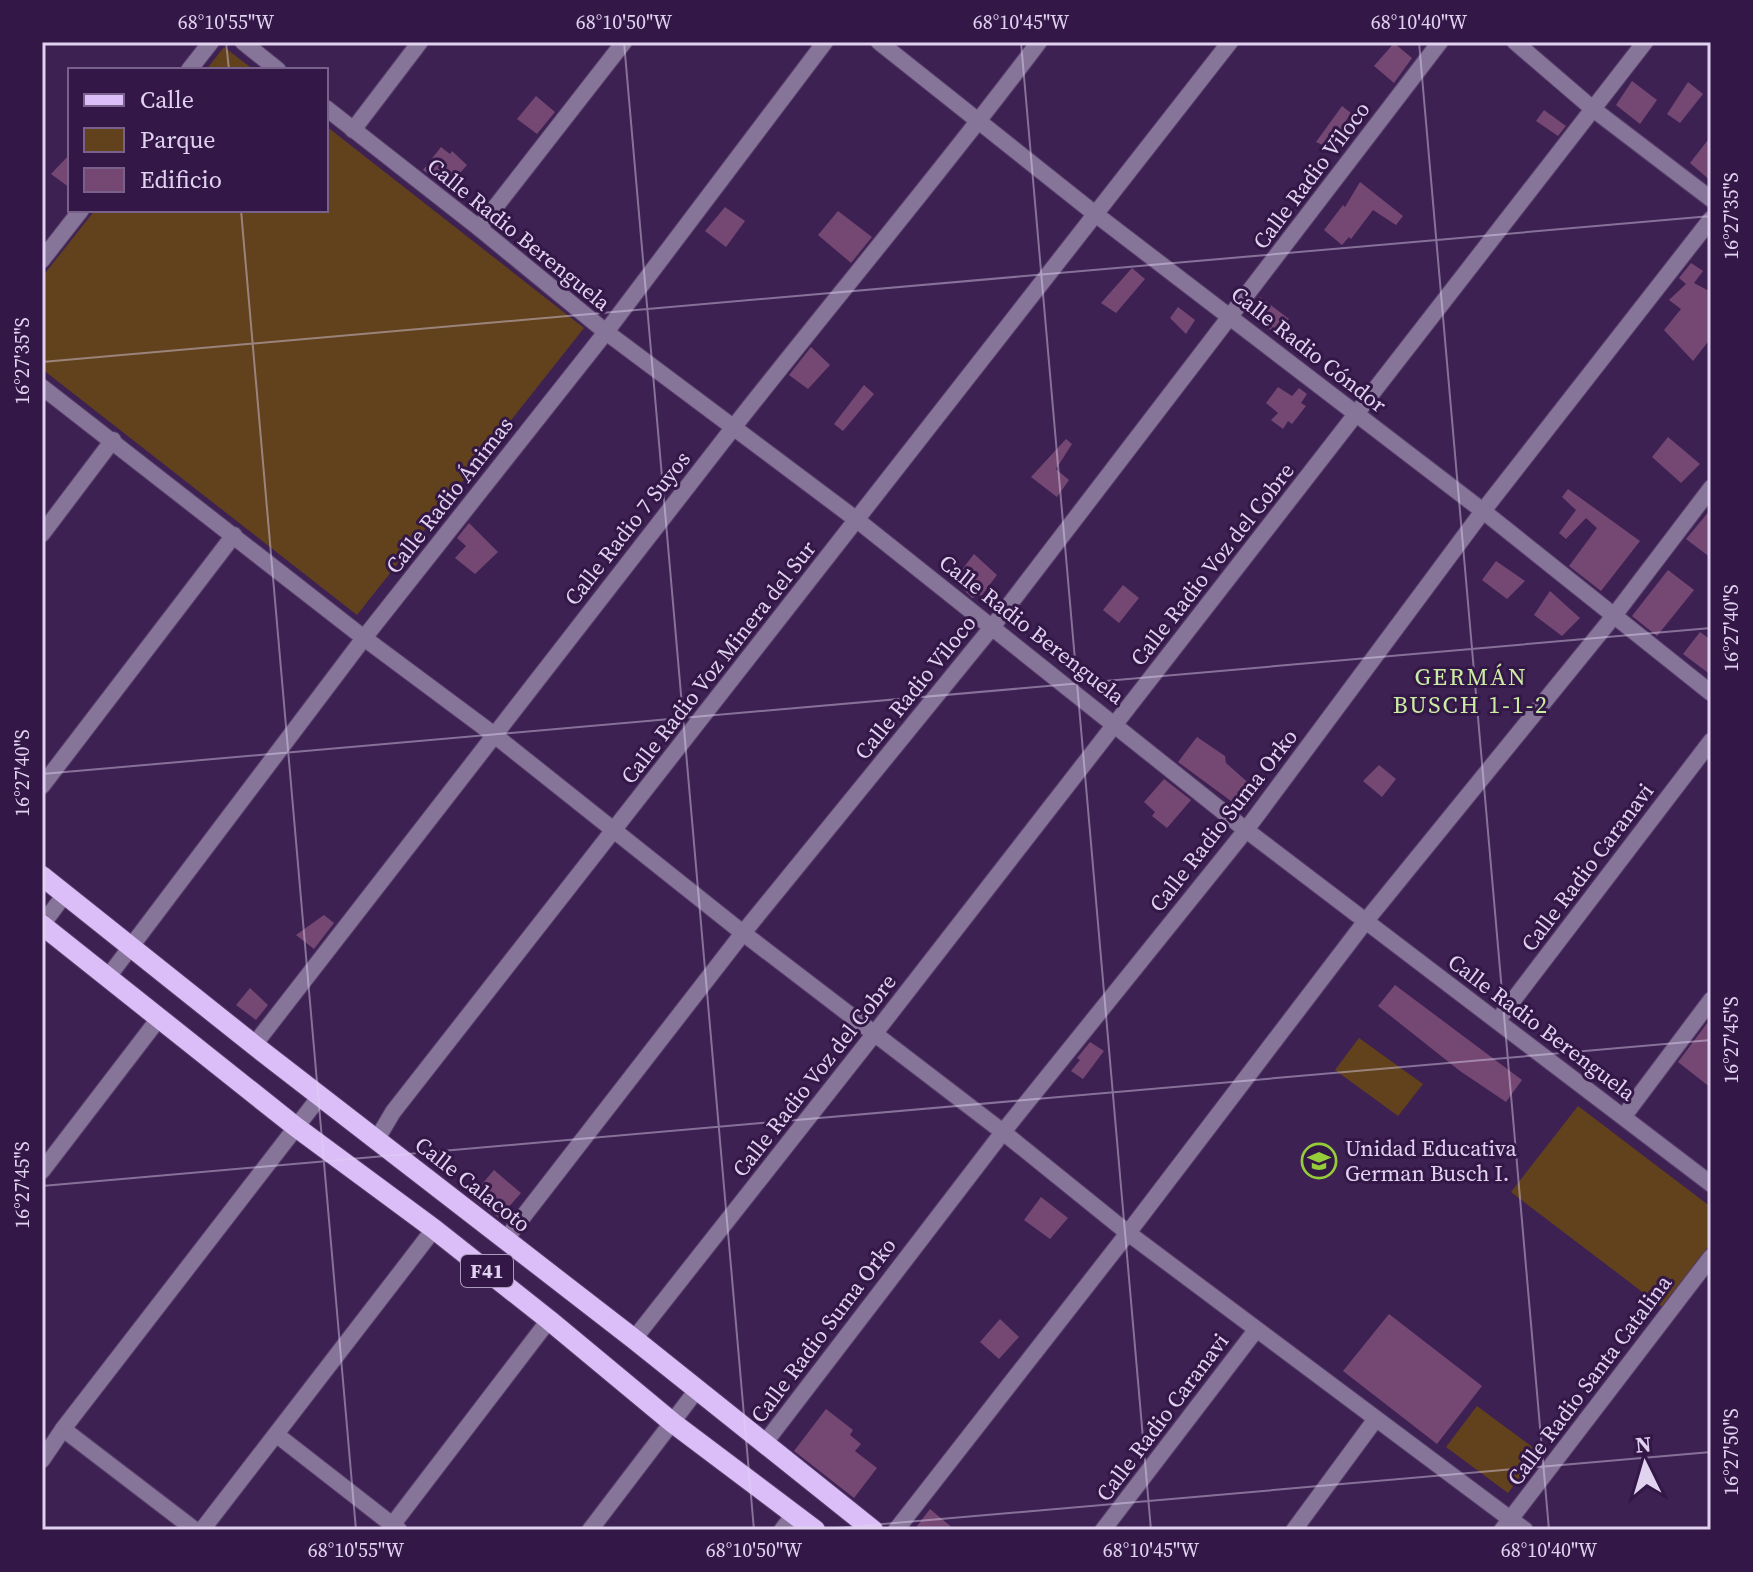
<svg xmlns="http://www.w3.org/2000/svg" width="1753" height="1572" viewBox="0 0 1753 1572" font-family="'Source Serif 4',serif">
<style>
.green{fill:#62421c}
.building{fill:#754874}
.lines{fill:none;stroke-linecap:round;stroke-linejoin:round}
.minor-casing{stroke:#573d6b;stroke-width:18}
.tertiary-casing{stroke:#573d6b;stroke-width:18}
.primary-casing{stroke:#573d6b;stroke-width:22}
.minor{stroke:#877599;stroke-width:16}
.tertiary{stroke:#877599;stroke-width:16}
.primary{stroke:#dbbef8;stroke-width:20}
.ticks{fill:none;stroke:#e1d2f0;stroke-width:2;stroke-opacity:0.45}
.labels{text-anchor:middle;stroke-width:6;stroke-linejoin:round;paint-order:stroke}
.shield{fill:#321747;stroke:#ac9abd;stroke-width:2}
.shield-label{font-size:20px;font-weight:bold;fill:#e1d2f0}
.street-label{font-size:22px;fill:#e1d2f0;stroke:#321747}
.poi-label{font-size:22px;fill:#e1d2f0;stroke:#321747;text-anchor:start}
.neighbourhood-label{font-size:24px;letter-spacing:2px;fill:#cceca4;stroke:#321747}
.neatline{fill:none;stroke:#e1d2f0;stroke-width:3}
.ticks-label{font-size:20px;text-anchor:middle;fill:#e1d2f0}
</style>
<rect width="100%" height="100%" fill="#3d2152"/>
<g class="green">
<path d="M224,47l30,23h-48z"/>
<path d="M326,126l258,202 -227,287 -315,-246v-92l53,-67h231z"/>
<path d="M1359,1038l64,46 -25,32 -63,-46z"/>
<path d="M1578,1106l133,101v36l-49,64 -151,-115z"/>
<path d="M1477,1406l62,46 -31,41 -62,-46z"/>
</g>
<g class="building">
<path d="M1394,43l18,15 -18,25 -20,-17z"/>
<path d="M1632,81l25,19 -17,24 -24,-19z"/>
<path d="M1688,82l15,12 -23,29 -13,-9z"/>
<path d="M536,96l19,16 -18,22 -20,-15z"/>
<path d="M1342,106l9,7 -6,9 11,10 -14,16 -9,-7 -4,7 -13,-6z"/>
<path d="M1544,110l22,16 -8,10 -22,-15z"/>
<path d="M1711,136v45l-21,-18z"/>
<path d="M441,147l9,7 2,-3 15,14 -20,23 -24,-18z"/>
<path d="M70,154v34l-19,-14z"/>
<path d="M1360,182l43,34 -7,9 -23,-15 -22,29 -2,-2 -7,8 -18,-15 19,-25 2,2z"/>
<path d="M725,207l20,14 -19,26 -21,-16z"/>
<path d="M838,211l34,26 -21,26 -33,-28z"/>
<path d="M1691,263l12,8 -9,12 17,9v46l-18,23 -29,-31 17,-21 -12,-9 17,-16 -7,-6z"/>
<path d="M1132,268l13,11 -29,34 -15,-10z"/>
<path d="M1260,297l29,22 -15,14 -20,-18 -2,-7z"/>
<path d="M1178,307l17,13 -9,14 -16,-16z"/>
<path d="M811,347l19,18 -22,24 -19,-14z"/>
<path d="M864,385l10,9 -31,37 -9,-7z"/>
<path d="M1278,387l14,9 7,-8 8,6 -6,9 5,3 -14,18 -4,-3 -5,8 -12,-9 7,-7 -12,-10z"/>
<path d="M1668,437l32,27 -19,19 -29,-26z"/>
<path d="M1066,439l6,5 -16,25 13,11 -12,17 -26,-20z"/>
<path d="M1568,489l72,52 -39,50 -32,-25 28,-38 -11,-10 -20,21 -7,-6 17,-23 -14,-13z"/>
<path d="M1711,509v49l-25,-19z"/>
<path d="M469,523l29,29 -23,22 -20,-16 11,-12 -9,-8z"/>
<path d="M974,554l23,21 -15,20 -10,3 -18,-18z"/>
<path d="M1496,561l29,20 -18,18 -25,-19z"/>
<path d="M1668,570l26,20 -37,46 -25,-20z"/>
<path d="M1123,585l16,13 -20,25 -16,-13z"/>
<path d="M1550,591l30,27 -18,18 -28,-21z"/>
<path d="M1700,632l11,8v35l-28,-21z"/>
<path d="M1197,737l28,19 1,7 26,23 -12,15h-9l-53,-39z"/>
<path d="M1379,765l17,14 -14,18 -19,-16z"/>
<path d="M1164,779l27,21 -24,28 -15,-12 3,-4 -11,-10z"/>
<path d="M324,915l10,8 -20,26 -18,-14z"/>
<path d="M1395,985l127,95 -16,22 -46,-31 -82,-65z"/>
<path d="M250,988l18,17 -12,15 -20,-15z"/>
<path d="M1711,1018v70l-33,-26z"/>
<path d="M1090,1042l14,9 -21,28 -12,-8 9,-11 -3,-2z"/>
<path d="M494,1170l27,23 -22,25 -28,-21z"/>
<path d="M1041,1197l27,21 -18,21 -26,-19z"/>
<path d="M1389,1314l93,72 -45,58 -94,-73z"/>
<path d="M1000,1319l19,18 -20,22 -19,-17z"/>
<path d="M826,1409l27,21 -3,5 11,9 -6,7 22,17 -23,30 -60,-47z"/>
<path d="M930,1509l25,21h-41z"/>
</g>
<g class="lines">
<g class="minor-casing">
<g id="minor">
<path d="M243,42l35,28"/>
<path d="M879,42l215,171 389,298 228,182"/>
<path d="M1515,42l78,67 118,90"/>
<path d="M189,70l22,-28"/>
<path d="M326,108l153,120 127,104 251,188 389,310 465,354"/>
<path d="M353,130l67,-88"/>
<path d="M479,228l145,-186"/>
<path d="M42,260l39,-50"/>
<path d="M42,387l322,251 129,96 250,199 260,199 125,101 397,297"/>
<path d="M42,534l71,-94"/>
<path d="M42,786l192,-251"/>
<path d="M42,925l23,-31"/>
<path d="M108,977l256,-339 242,-306 219,-290"/>
<path d="M1498,1020l213,-279"/>
<path d="M254,1045c159,-206 318,-412 479,-617 101,-129 207,-254 306,-386"/>
<path d="M1624,1116l87,-116"/>
<path d="M377,1139l16,-27 837,-1070"/>
<path d="M42,1171l118,-154"/>
<path d="M505,1240l238,-307 250,-307 447,-584"/>
<path d="M634,1339l241,-306 770,-991"/>
<path d="M63,1429l132,101"/>
<path d="M277,1435l122,95"/>
<path d="M764,1444l239,-312 243,-302 237,-319 228,-292"/>
<path d="M42,1460l21,-31 258,-334"/>
<path d="M393,1524l156,-204"/>
<path d="M202,1530l232,-301"/>
<path d="M590,1530l106,-139"/>
<path d="M782,1530l12,-16"/>
<path d="M1103,1530l153,-200"/>
<path d="M1294,1530l81,-110"/>
<path d="M1502,1530l209,-273"/>
</g>
</g>
<g class="tertiary-casing">
<path id="tertiary" d="M896,1530l232,-297 237,-311 248,-305 98,-129"/>
</g>
<g class="primary-casing">
<g id="primary">
<path d="M42,876l212,169 380,294 239,191"/>
<path d="M42,925l254,202 138,102 115,91 124,103 142,107"/>
</g>
</g>
<use href="#minor" class="minor"/>
<use href="#tertiary" class="tertiary"/>
<use href="#primary" class="primary"/>
</g>
<path class="ticks" d="M226,42l3,28M624,42l130,1488M1021,42l130,1488M1419,42l130,1488M241,210l115,1320M42,362l1669,-146M42,774l1669,-146M42,1186l1669,-146M814,1530l897,-78"/>
<defs>
<g id="school-ring" transform="scale(1.8)"><circle r="9.5" fill="#321747" stroke="#96cc39" stroke-width="1.5"/><path d="M0-5L7-2L0 1L-7-2ZM-4 1L0 2.5L4 1V4Q0 6-4 4Z" fill="#96cc39"/></g>
</defs>
<g fill-rule="evenodd">
<use href="#school-ring" x="1319" y="1161"/>
</g>
<g class="labels">
<rect class="shield" x="461" y="1255" width="52" height="32" rx="6"/>
<g class="shield-label">
<text x="487" y="1278">F41</text>
</g>
<g class="street-label">
<text transform="translate(1311 175) rotate(-53)" y="8">Calle Radio Viloco</text>
<text transform="translate(519 234) rotate(39)" y="8">Calle Radio Berenguela</text>
<text transform="translate(1309 349) rotate(38)" y="8">Calle Radio Cóndor</text>
<text transform="translate(449 495) rotate(-52)" y="8">Calle Radio Ánimas</text>
<text transform="translate(627 528) rotate(-52)" y="8">Calle Radio 7 Suyos</text>
<text transform="translate(1212 564) rotate(-52)" y="8">Calle Radio Voz del Cobre</text>
<text transform="translate(1032 629) rotate(38)" y="8">Calle Radio Berenguela</text>
<text transform="translate(718 662) rotate(-52)" y="8">Calle Radio Voz Minera del Sur</text>
<text transform="translate(915 687) rotate(-51)" y="8">Calle Radio Viloco</text>
<text transform="translate(1223 820) rotate(-52)" y="8">Calle Radio Suma Orko</text>
<text transform="translate(1587 867) rotate(-53)" y="8">Calle Radio Caranavi</text>
<text transform="translate(1542 1027) rotate(37)" y="8">Calle Radio Berenguela</text>
<text transform="translate(814 1075) rotate(-52)" y="8">Calle Radio Voz del Cobre</text>
<text transform="translate(473 1184) rotate(38)" y="8">Calle Calacoto</text>
<text transform="translate(823 1330) rotate(-53)" y="8">Calle Radio Suma Orko</text>
<text transform="translate(1589 1380) rotate(-53)" y="8">Calle Radio Santa Catalina</text>
<text transform="translate(1162 1417) rotate(-53)" y="8">Calle Radio Caranavi</text>
</g>
<g class="poi-label">
<text x="1345" y="1156">Unidad Educativa<tspan x="1345" dy="25">German Busch I.</tspan></text>
</g>
<g class="neighbourhood-label">
<text x="1471" y="685">GERMÁN<tspan x="1471" dy="28">BUSCH 1-1-2</tspan></text>
</g>
</g>
<rect width="1753" height="1572" fill="none" stroke="#321747" stroke-width="88"/>
<rect x="68" y="68" width="260" height="144" fill="#321747" stroke="#78628b" stroke-width="2"/>
<rect x="84" y="94" width="40" height="12" fill="#dbbef8" stroke="#78628b" stroke-width="2"/>
<text x="140" y="108" font-size="24" fill="#e1d2f0">Calle</text>
<rect x="84" y="128" width="40" height="24" fill="#62421c" stroke="#78628b" stroke-width="2"/>
<text x="140" y="148" font-size="24" fill="#e1d2f0">Parque</text>
<rect x="84" y="168" width="40" height="24" fill="#754874" stroke="#78628b" stroke-width="2"/>
<text x="140" y="188" font-size="24" fill="#e1d2f0">Edificio</text>
<g transform="translate(1645 1464) rotate(355)" stroke="#321747" stroke-width="6" paint-order="stroke">
<path d="M0-6L14 30L0 20L-14 30Z" fill="#e1d2f0"/>
<text y="-12" font-size="22" font-weight="bold" text-anchor="middle" fill="#e1d2f0">N</text>
</g>
<rect x="44" y="44" width="1665" height="1484" class="neatline"/>
<g class="ticks-label">
<text x="226" y="29">68°10'55"W</text>
<text x="624" y="29">68°10'50"W</text>
<text x="1021" y="29">68°10'45"W</text>
<text x="1419" y="29">68°10'40"W</text>
<text transform="translate(1731 216) rotate(-90)" y="7">16°27'35"S</text>
<text transform="translate(22 361) rotate(-90)" y="7">16°27'35"S</text>
<text transform="translate(1731 628) rotate(-90)" y="7">16°27'40"S</text>
<text transform="translate(22 773) rotate(-90)" y="7">16°27'40"S</text>
<text transform="translate(1731 1040) rotate(-90)" y="7">16°27'45"S</text>
<text transform="translate(22 1185) rotate(-90)" y="7">16°27'45"S</text>
<text transform="translate(1731 1452) rotate(-90)" y="7">16°27'50"S</text>
<text x="356" y="1557">68°10'55"W</text>
<text x="754" y="1557">68°10'50"W</text>
<text x="1151" y="1557">68°10'45"W</text>
<text x="1549" y="1557">68°10'40"W</text>
</g>
</svg>
